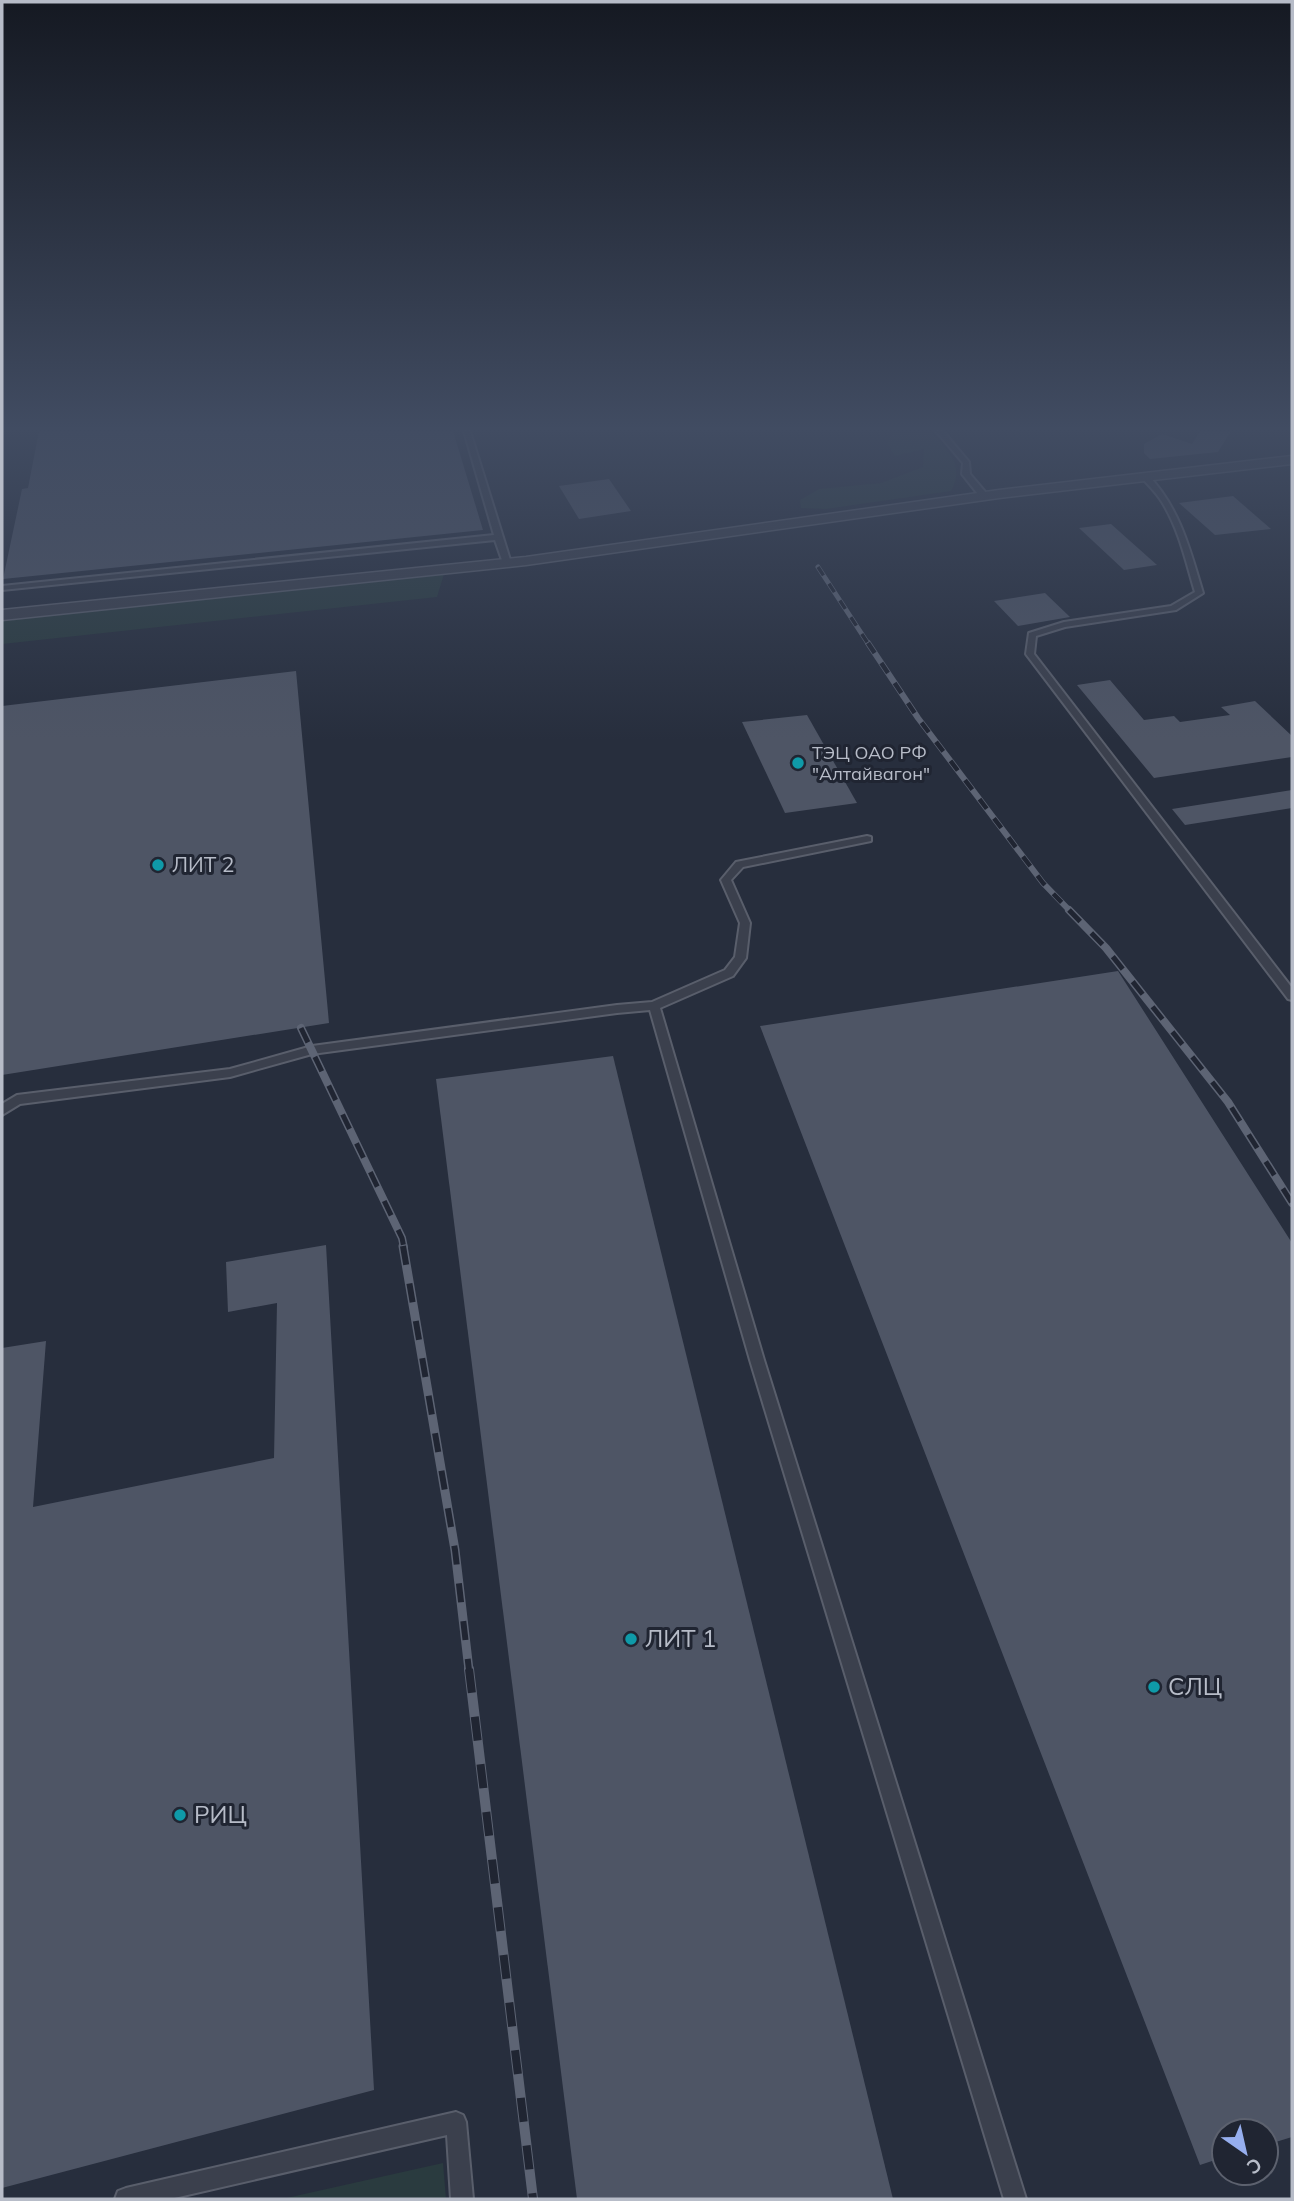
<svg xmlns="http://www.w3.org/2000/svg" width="1294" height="2201" viewBox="0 0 1294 2201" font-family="Mulish,sans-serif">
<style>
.green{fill:#2a3b3f}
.building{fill:#4e5565}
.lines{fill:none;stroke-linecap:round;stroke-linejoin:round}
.service-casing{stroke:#595e6b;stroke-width:4}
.minor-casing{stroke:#595e6b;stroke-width:3}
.service{fill:#3b404d;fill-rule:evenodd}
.minor{fill:#3b404d;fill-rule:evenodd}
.rail-far4-casing{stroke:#5d6474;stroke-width:5}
.rail-far3-casing{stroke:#5d6474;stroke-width:6}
.rail-far2-casing{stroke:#5d6474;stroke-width:8}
.rail-far1-casing{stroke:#5d6474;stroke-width:9}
.rail-casing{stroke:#5d6474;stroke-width:10}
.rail-far4{stroke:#202532;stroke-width:3.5;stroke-dasharray:10;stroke-linecap:butt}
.rail-far3{stroke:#202532;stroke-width:4.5;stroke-dasharray:12;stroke-linecap:butt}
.rail-far2{stroke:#202532;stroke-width:5;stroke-dasharray:16;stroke-linecap:butt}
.rail-far1{stroke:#202532;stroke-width:6;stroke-dasharray:19;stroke-linecap:butt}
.rail{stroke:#202532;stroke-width:8;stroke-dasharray:24;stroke-linecap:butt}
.culture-dot{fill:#0f9aa8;stroke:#202532;stroke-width:2.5}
.labels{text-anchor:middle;stroke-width:6;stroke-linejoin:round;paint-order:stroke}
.far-poi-label{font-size:18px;fill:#b7bcc8;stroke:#202532;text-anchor:start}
.poi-label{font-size:21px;fill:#b7bcc8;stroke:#202532;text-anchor:start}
.near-poi-label{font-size:24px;fill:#b7bcc8;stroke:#202532;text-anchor:start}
</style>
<rect width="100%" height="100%" fill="#272e3d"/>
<g class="green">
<path d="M894,431h36c17,19 36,34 21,60l-125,18 -25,-1 -1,-8 19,-11 62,-6 42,-16 1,-18 -29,7 -8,-13z"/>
<path d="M444,574l-7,23 -435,47v-24z"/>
<path d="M443,2163l3,36h-164z"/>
</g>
<g class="building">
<path d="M39,431h414l30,99 -480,49 19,-90 6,-1z"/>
<path d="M1200,431h31l-13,21 -68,7 -6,-6v-9l18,-10 30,10z"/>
<path d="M609,479l22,32 -52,8 -20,-33z"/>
<path d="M1233,496l38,33 -56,6 -36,-32z"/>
<path d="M1111,524l46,41 -33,5 -45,-42z"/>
<path d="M1045,593l25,24 -52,9 -24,-25z"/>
<path d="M296,671l33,352 -327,52v-369z"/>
<path d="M1110,680l34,40 30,-4 6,6 50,-7 -9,-8 34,-6 37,35v21l-138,21 -77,-93z"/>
<path d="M807,715l50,88 -72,10 -43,-91z"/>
<path d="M1292,790v18l-107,17 -13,-16z"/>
<path d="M1118,971l174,272v894l-26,8v-14h-42v26l-24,8 -440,-1139z"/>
<path d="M613,1056l280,1143h-316l-141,-1120z"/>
<path d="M326,1245l48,845 -372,98v-840l44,-7 -13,166 241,-49 3,-155 -49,9 -2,-50z"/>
</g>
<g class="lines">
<g class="service-casing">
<g id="service">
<path d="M464,431h6l41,132 -1,2 -7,-2 -8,-23 -493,50v-4l492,-51z"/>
<path d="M936,431h7l26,31 1,12 17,20v4h-6l-19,-24 1,-11z"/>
<path d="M1141,474h6c33,34 43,76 56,119l-27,17 -111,17 -29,9 -2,18 258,334v12l-4,-1 -262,-345 3,-21 35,-11 107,-16 24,-14c-9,-30 -16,-63 -33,-90 -6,-10 -14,-17 -22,-26z"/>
<path d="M867,836l4,1v4l-128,26 -12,13 19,43 -4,35 -13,18 -73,32 104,352 262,839h-22l-254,-839 -100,-350 -33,3 -305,41 -82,23 -210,27 -18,11v-11l15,-9 213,-26 82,-23 305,-41 35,-3 73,-32 10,-13 5,-34 -19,-43 15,-18z"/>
<path d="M456,2112l7,3 3,7 7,77h-22l-4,-64 -277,64h-55l3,-8 8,-3z"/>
</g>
</g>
<g class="minor-casing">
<path id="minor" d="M1292,456v8l-293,34 -473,67 -524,55v-10l524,-53 473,-67z"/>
</g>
<use href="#service" class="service"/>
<use href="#minor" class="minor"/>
<g class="rail-far4-casing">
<path id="rail-far4" d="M818,567l51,78"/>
</g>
<g class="rail-far3-casing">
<path id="rail-far3" d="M868,643l50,75 125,165 28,29"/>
</g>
<g class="rail-far2-casing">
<g id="rail-far2">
<path d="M1069,910l37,38 122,154 64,101"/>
<path d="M301,1028l101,210 2,10"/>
</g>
</g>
<g class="rail-far1-casing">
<path id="rail-far1" d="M403,1246l52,304 14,120"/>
</g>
<g class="rail-casing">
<path id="rail" d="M469,1669l64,530"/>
</g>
<use href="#rail-far4" class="rail-far4"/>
<use href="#rail-far3" class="rail-far3"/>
<use href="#rail-far2" class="rail-far2"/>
<use href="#rail-far1" class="rail-far1"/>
<use href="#rail" class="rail"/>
</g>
<linearGradient id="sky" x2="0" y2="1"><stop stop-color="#151922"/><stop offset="0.58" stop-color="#414c62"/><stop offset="1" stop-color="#414c62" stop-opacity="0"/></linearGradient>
<rect width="1294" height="740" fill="url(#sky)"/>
<g class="culture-dot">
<circle cx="798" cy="763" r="7"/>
<circle cx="158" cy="865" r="7"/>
<circle cx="631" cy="1639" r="7"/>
<circle cx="1154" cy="1687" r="7"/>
<circle cx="180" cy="1815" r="7"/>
</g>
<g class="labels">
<g class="far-poi-label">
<text x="812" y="759">ТЭЦ ОАО РФ<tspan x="812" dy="21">"Алтайвагон"</tspan></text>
</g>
<g class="poi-label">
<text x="172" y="872">ЛИТ 2</text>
</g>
<g class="near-poi-label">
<text x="645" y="1647">ЛИТ 1</text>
<text x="1168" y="1695">СЛЦ</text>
<text x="194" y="1823">РИЦ</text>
</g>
</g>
<rect width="1294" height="2201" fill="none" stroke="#b7bcc8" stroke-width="7"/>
<g transform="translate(1245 2152) rotate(146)"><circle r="33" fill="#202532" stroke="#5c616e" stroke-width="2"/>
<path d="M0-5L12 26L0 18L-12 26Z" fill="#96aeee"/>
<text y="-10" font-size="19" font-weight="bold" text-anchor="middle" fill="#b7bcc8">С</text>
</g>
</svg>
